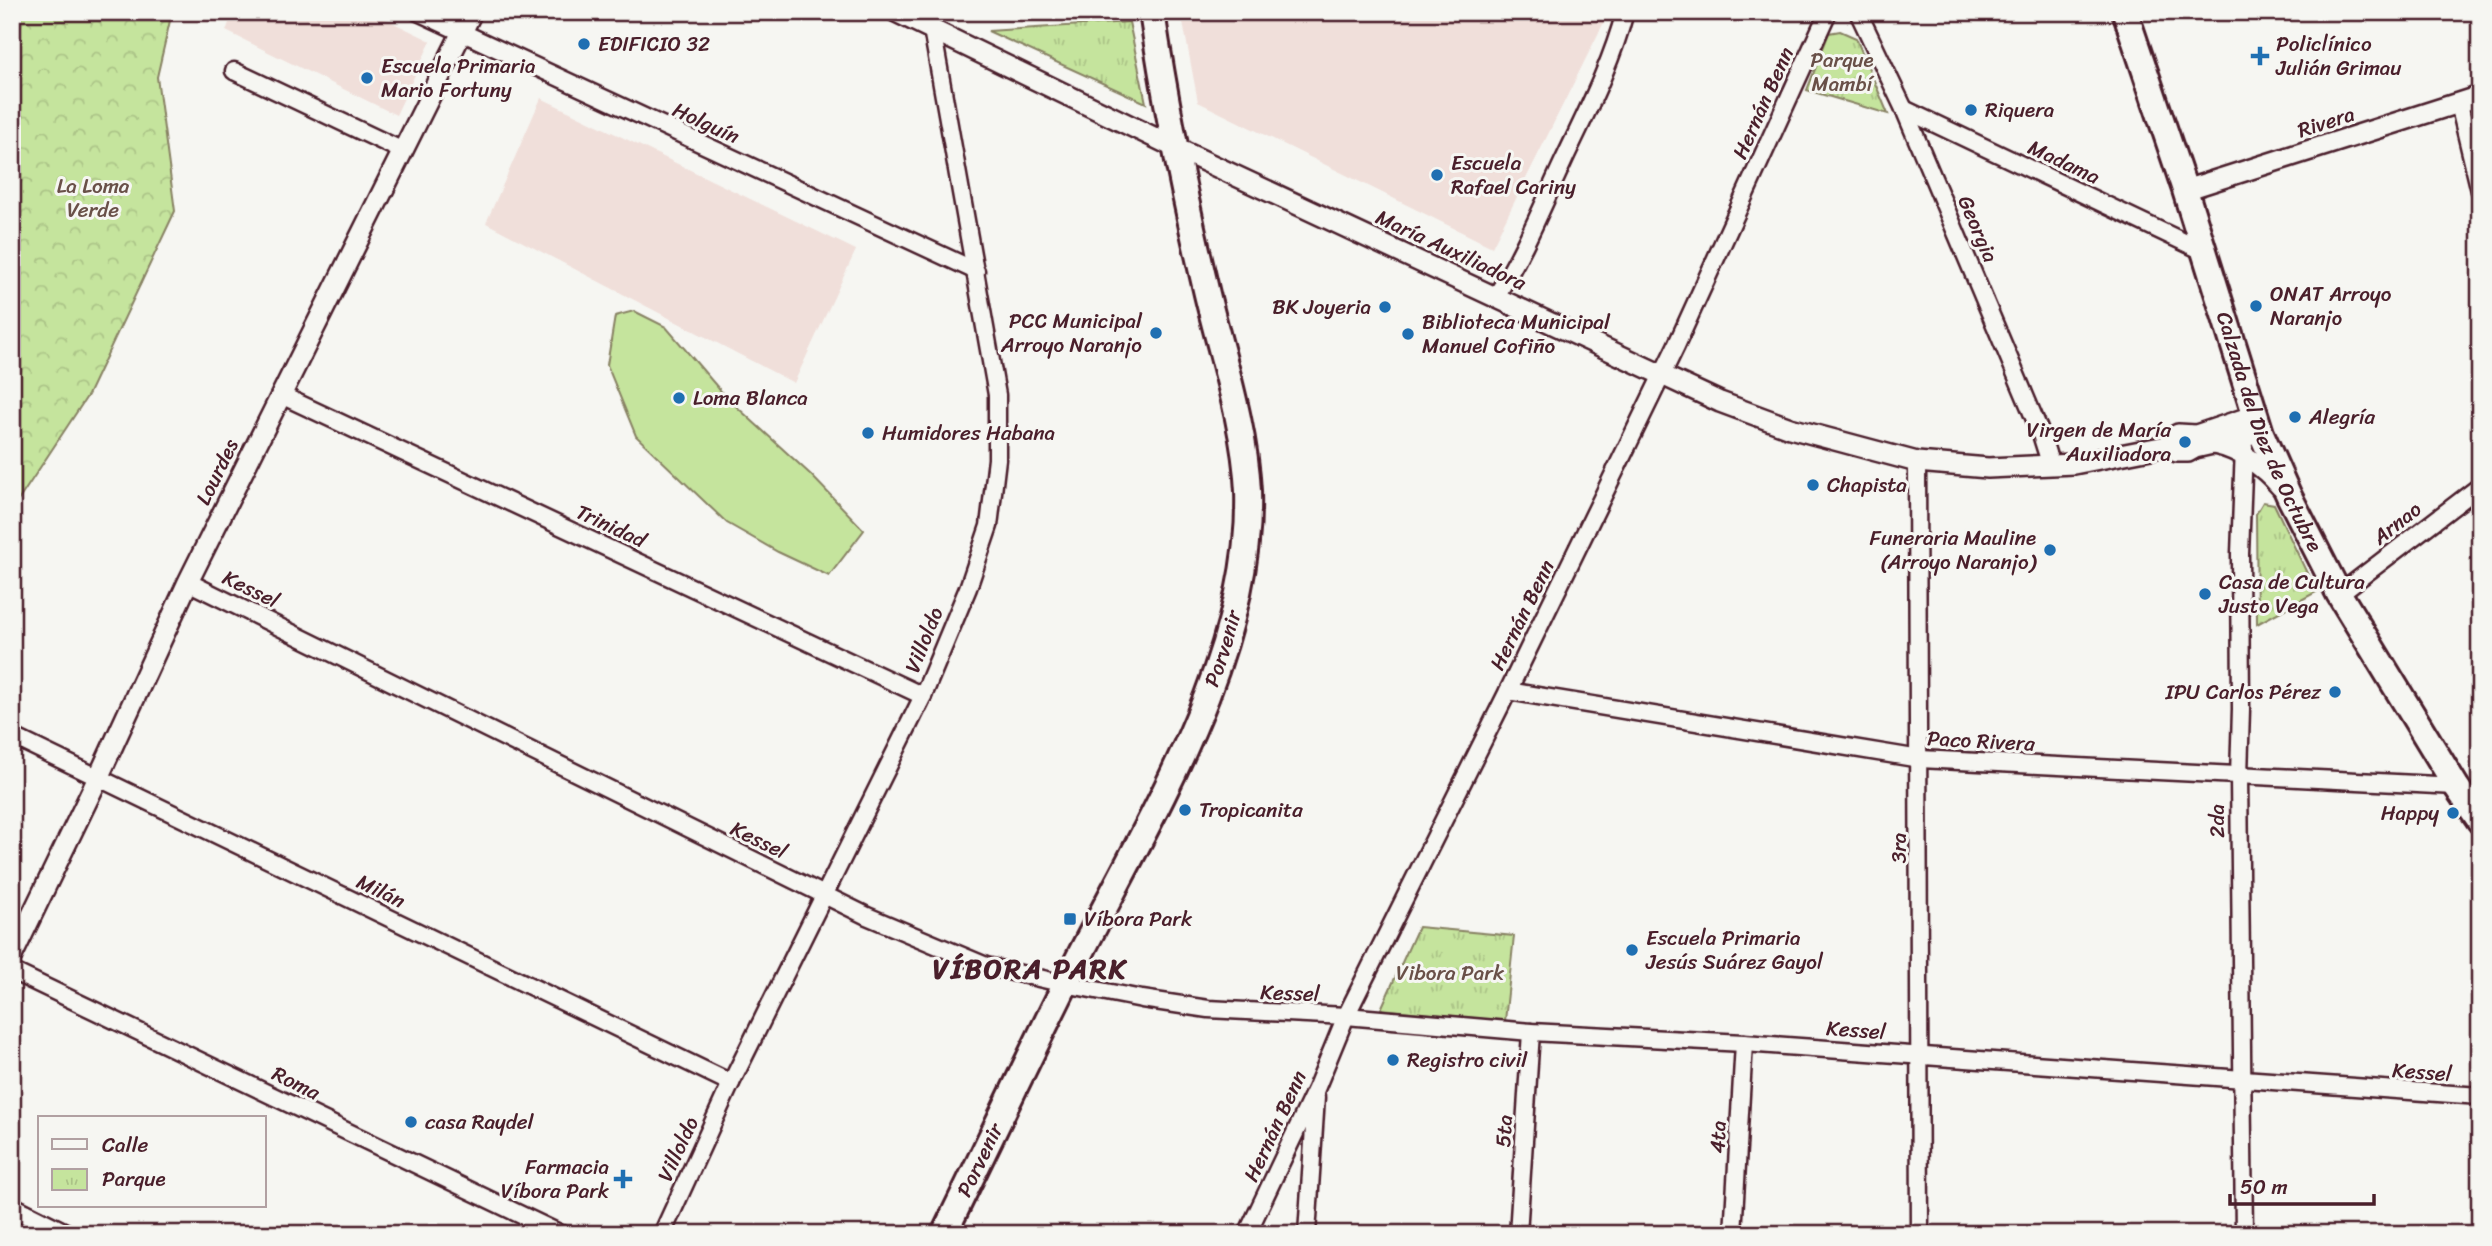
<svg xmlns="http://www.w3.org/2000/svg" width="2492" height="1246" viewBox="0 0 2492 1246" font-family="Sriracha,sans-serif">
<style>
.built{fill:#f0dfda}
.grass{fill:#c5e49d;stroke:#888264;stroke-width:2}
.forest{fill:url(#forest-crowns);stroke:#888264;stroke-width:2}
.park{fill:url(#park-tufts);stroke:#888264;stroke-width:2}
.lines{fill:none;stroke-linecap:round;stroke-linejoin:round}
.minor-casing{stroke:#4a1f2b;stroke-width:21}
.tertiary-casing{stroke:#4a1f2b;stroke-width:24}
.primary-casing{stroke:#4a1f2b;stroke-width:30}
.minor{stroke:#f6f6f2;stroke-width:16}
.tertiary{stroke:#f6f6f2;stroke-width:19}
.primary{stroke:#f6f6f2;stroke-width:24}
.poi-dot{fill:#1f6fb2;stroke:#f6f6f2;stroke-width:2.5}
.labels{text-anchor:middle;stroke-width:6;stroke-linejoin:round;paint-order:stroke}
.poi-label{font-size:21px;fill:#4a1f2b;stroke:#f6f6f2;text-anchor:start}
.park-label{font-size:21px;fill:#695048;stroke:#f6f6f2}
.street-label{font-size:21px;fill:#4a1f2b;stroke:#f6f6f2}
.district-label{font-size:28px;font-weight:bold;letter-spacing:2px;fill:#4a1f2b;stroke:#f6f6f2}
</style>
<defs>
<pattern id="forest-crowns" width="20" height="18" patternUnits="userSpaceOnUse" patternTransform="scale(1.75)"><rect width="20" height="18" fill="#c5e49d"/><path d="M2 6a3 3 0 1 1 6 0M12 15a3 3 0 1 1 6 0" fill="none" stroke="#abc387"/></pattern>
<pattern id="park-tufts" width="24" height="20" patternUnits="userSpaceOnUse" patternTransform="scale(1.75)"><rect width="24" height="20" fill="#c5e49d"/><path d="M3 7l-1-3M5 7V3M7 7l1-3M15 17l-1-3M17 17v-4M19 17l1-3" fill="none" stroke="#abc387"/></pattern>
</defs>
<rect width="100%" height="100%" fill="#f6f6f2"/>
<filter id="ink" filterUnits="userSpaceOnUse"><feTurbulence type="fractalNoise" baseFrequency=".0143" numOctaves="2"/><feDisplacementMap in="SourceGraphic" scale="14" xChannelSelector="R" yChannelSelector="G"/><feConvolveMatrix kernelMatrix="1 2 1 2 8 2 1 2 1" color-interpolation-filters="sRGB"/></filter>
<g filter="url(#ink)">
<g class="built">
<path d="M233,12h138l60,29 -35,74 -170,-84z"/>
<path d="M1181,12h426l-1,6 -114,229 -294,-145z"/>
<path d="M541,98l315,152 -62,133 -308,-160z"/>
</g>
<path class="grass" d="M634,311l32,16 59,69 85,78 54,56 -35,46 -51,-24 -51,-29 -91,-87 -29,-71 8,-49z"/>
<path class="forest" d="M12,12h160l-15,65 18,134 -87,184 -76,115z"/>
<g class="park">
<path d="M1129,22l17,81 -158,-72z"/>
<path d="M1840,31l16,7 32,76 -81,-24 22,-57z"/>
<path d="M2263,502l11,2 42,88 -59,32 -1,-110z"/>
<path d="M1418,927l96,9 -9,85 -124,-12z"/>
</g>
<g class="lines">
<g class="minor-casing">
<g id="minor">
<path d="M418,12l558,259"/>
<path d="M1858,12l46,97 137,325 10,32"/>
<path d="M234,71l169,80"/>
<path d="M2459,104l21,87"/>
<path d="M1904,109l301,143"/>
<path d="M1496,296c27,-42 46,-89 67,-134 23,-49 48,-97 62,-150"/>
<path d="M281,395l642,301"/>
<path d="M1917,462l3,772"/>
<path d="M188,582l679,334 119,50 79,18 77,15 66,10 138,7 185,16 213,11 736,53"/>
<path d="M2339,594l141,-108"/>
<path d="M1508,691l412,68 536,27"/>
<path d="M12,736l719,347"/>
<path d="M12,971l549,263"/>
<path d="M662,1234l69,-151 192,-387 45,-108 21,-62 8,-67v-64l-68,-383"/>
<path d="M1247,1234l69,-145 30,-73 162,-325 168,-345 152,-334"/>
<path d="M1307,1234l9,-137"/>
<path d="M1518,1234l13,-202"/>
<path d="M1733,1234l11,-191"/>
<path d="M2244,1234l-5,-458 2,-67 -1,-155 4,-107"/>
</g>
</g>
<g class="tertiary-casing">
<g id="tertiary">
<path d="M896,12l278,135 488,228 58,27 70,26 127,34 71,6 86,-4 97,-19"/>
<path d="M2185,190l295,-94"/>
<path d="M2214,444c27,6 49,22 67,43"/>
<path d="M2171,445l6,7h11l7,-4 66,-15"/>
<path d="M2171,445l1,-7 6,-4 18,1 59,-20"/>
<path d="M12,956l86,-178 90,-196 284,-570"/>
<path d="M12,1207l54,27"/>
</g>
</g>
<g class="primary-casing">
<g id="primary">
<path id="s1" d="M2125,12l60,178 76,243 28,63 50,98 117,192 24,35"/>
<path id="s2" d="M944,1234c46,-94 90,-188 137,-281 71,-139 172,-302 167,-462 -3,-65 -26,-134 -41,-197 -22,-94 -41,-187 -55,-282"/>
</g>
</g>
<use href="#minor" class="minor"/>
<use href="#tertiary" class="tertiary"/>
<use href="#primary" class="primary"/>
</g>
</g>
<g class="poi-dot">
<circle cx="584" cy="44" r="7"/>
<path d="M2256.5 45.5h7v7h7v7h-7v7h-7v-7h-7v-7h7z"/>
<circle cx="367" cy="78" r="7"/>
<circle cx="1971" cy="110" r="7"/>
<circle cx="1437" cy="175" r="7"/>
<circle cx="2256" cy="306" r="7"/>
<circle cx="1385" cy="307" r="7"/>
<circle cx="1156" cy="333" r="7"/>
<circle cx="1408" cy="334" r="7"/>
<circle cx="679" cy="398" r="7"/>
<circle cx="2295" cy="417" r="7"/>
<circle cx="868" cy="433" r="7"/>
<circle cx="2185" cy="442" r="7"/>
<circle cx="1813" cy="485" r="7"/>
<circle cx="2050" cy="550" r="7"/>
<circle cx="2205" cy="594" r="7"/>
<circle cx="2335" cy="692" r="7"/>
<circle cx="1185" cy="810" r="7"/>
<circle cx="2453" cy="813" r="7"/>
<rect x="1063" y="912" width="14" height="14" rx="3.5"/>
<circle cx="1632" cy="950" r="7"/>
<circle cx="1393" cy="1060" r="7"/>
<circle cx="411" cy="1122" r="7"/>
<path d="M619.5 1168.5h7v7h7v7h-7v7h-7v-7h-7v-7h7z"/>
</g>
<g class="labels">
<g class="poi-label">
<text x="598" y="51">EDIFICIO 32</text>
<text x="2276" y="51">Policlínico<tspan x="2276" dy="24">Julián Grimau</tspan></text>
<text x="381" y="73">Escuela Primaria<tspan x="381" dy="24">Mario Fortuny</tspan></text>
<text x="1985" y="117">Riquera</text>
<text x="1451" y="170">Escuela<tspan x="1451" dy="24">Rafael Cariny</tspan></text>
<text x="2270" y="301">ONAT Arroyo<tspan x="2270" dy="24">Naranjo</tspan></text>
<text x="1371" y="314" text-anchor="end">BK Joyeria</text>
<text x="1142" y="328" text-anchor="end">PCC Municipal<tspan x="1142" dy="24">Arroyo Naranjo</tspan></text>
<text x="1422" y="329">Biblioteca Municipal<tspan x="1422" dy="24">Manuel Cofiño</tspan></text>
<text x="693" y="405">Loma Blanca</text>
<text x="2309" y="424">Alegría</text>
<text x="2171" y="437" text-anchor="end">Virgen de María<tspan x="2171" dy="24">Auxiliadora</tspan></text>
<text x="882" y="440">Humidores Habana</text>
<text x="1827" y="492">Chapista</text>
<text x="2036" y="545" text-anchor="end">Funeraria Mauline<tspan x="2036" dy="24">(Arroyo Naranjo)</tspan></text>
<text x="2219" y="589">Casa de Cultura<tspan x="2219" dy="24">Justo Vega</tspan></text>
<text x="2321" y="699" text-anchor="end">IPU Carlos Pérez</text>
<text x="1199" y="817">Tropicanita</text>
<text x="2439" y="820" text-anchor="end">Happy</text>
<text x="1084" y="926">Víbora Park</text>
<text x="1646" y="945">Escuela Primaria<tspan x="1646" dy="24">Jesús Suárez Gayol</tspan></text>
<text x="1407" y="1067">Registro civil</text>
<text x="425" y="1129">casa Raydel</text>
<text x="609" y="1174" text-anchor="end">Farmacia<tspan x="609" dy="24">Víbora Park</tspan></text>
</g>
<g class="park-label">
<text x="1842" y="67">Parque<tspan x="1842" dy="24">Mambí</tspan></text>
<text x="93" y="193">La Loma<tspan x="93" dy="24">Verde</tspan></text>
<text x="1450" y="980">Vibora Park</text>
</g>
<g class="street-label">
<text transform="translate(1763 103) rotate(-66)" y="7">Hernán Benn</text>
<text transform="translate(2326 122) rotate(-18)" y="7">Rivera</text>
<text transform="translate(706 123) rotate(25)" y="7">Holguín</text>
<text transform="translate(2064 162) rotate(25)" y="7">Madama</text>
<text transform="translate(1978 229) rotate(67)" y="7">Georgia</text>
<text transform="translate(1451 250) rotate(25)" y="7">María Auxiliadora</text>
<text dy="7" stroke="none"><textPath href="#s1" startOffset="444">Calzada del Diez de Octubre</textPath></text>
<text transform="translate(217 472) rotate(-64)" y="7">Lourdes</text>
<text transform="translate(2397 523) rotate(-38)" y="7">Arnao</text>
<text transform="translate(611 526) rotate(25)" y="7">Trinidad</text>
<text transform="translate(251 589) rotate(26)" y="7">Kessel</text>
<text transform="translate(1522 615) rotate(-64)" y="7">Hernán Benn</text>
<text transform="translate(924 640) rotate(-68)" y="7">Villoldo</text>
<text dy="7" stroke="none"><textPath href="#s2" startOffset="649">Porvenir</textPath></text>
<text transform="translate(1981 741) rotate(3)" y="7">Paco Rivera</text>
<text transform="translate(2217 821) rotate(-91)" y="7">2da</text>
<text transform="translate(759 840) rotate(26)" y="7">Kessel</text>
<text transform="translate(1899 848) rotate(-90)" y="7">3ra</text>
<text transform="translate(381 891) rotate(26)" y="7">Milán</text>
<text transform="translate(1290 993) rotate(2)" y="7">Kessel</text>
<text transform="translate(1856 1030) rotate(4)" y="7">Kessel</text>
<text transform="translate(2422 1072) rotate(4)" y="7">Kessel</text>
<text transform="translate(296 1083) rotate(26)" y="7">Roma</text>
<text transform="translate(1275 1126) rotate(-65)" y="7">Hernán Benn</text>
<text transform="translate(1504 1131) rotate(-86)" y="7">5ta</text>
<text transform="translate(1718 1137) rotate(-87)" y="7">4ta</text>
<text transform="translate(678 1149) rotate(-65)" y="7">Villoldo</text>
<text dy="7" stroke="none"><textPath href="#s2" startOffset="82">Porvenir</textPath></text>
</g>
<g class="district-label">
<text x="1030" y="978">VÍBORA PARK</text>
</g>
</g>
<rect width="2492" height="1246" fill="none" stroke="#f6f6f2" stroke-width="42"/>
<rect x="21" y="21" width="2450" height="1204" fill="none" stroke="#4a1f2b" stroke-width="2.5" filter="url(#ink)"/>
<rect x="38" y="1116" width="228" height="91" fill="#f6f6f2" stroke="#b1a0a2" stroke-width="2"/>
<rect x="52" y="1139" width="35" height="10" fill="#f6f6f2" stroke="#b1a0a2" stroke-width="2"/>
<text x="102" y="1152" font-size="21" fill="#4a1f2b">Calle</text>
<rect x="52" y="1169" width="35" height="21" fill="url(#park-tufts)" stroke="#b1a0a2" stroke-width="2"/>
<text x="102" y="1186" font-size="21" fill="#4a1f2b">Parque</text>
<path d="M2230 1194v10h144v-10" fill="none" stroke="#4a1f2b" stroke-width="3.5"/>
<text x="2240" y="1194" font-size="21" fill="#4a1f2b" stroke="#f6f6f2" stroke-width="5" paint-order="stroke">50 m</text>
</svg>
